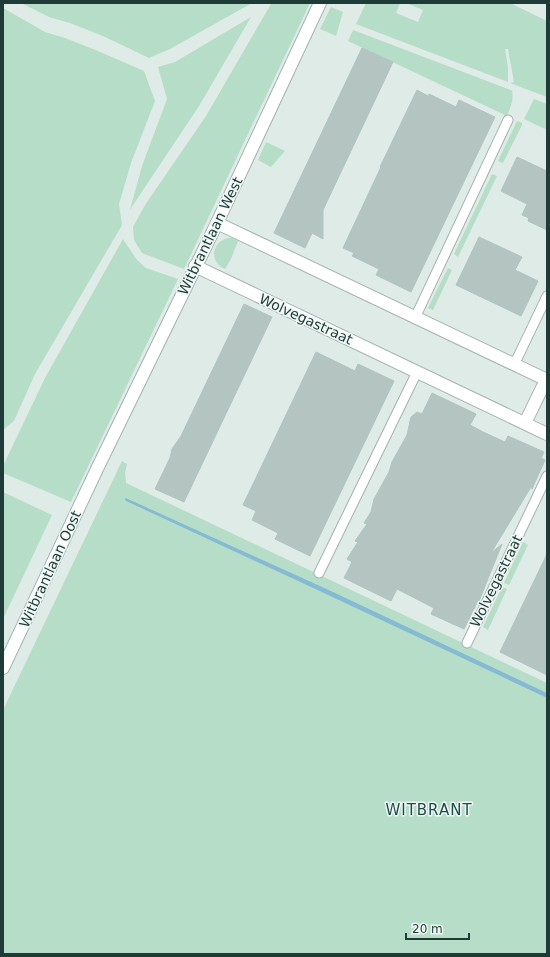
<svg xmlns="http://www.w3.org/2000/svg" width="550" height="957" viewBox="0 0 550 957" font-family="'DejaVu Sans',sans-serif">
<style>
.green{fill:#b6ddc7}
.water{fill:#84bad2}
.building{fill:#b4c5c1;stroke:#b1c4bf}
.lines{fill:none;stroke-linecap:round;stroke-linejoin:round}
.lane-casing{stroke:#a2b3af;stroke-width:11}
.street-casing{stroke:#a2b3af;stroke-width:14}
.lane{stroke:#fff;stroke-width:9}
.street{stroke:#fff;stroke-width:12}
.labels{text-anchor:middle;stroke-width:3;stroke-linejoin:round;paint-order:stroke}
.street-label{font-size:14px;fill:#1f3b38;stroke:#eff7f4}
.neighbourhood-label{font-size:15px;letter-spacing:1px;fill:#1b4d49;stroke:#eff7f4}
</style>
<rect width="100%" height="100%" fill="#dfebe7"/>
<g class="green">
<path d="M21,3h231l-82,46 -21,9 -46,-22 -33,-13 -21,-6z"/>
<path d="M275,3h35l-126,266 -42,-16 -8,-13 -1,-13 12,-22 61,-89 65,-112z"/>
<path d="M366,3h34l-4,10 22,9 5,-12 -17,-7h104l37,18v76l-37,-14 4,-1 -6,-33h-3l3,19v14l-152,-58z"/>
<path d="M331,7l12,5 -7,24 -16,-7z"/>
<path d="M3,8l42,24 20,6 33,13 46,20 11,30 -24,62 -12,41 3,21 -87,149 -21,47 -11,9z"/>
<path d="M251,17l-52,89 -60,90 -9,14 12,-44 25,-67 -9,-32 17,-5z"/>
<path d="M353,30l160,61 -1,1c2,9 -2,16 -5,24l-159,-75z"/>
<path d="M534,99l13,5v26l-23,-11z"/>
<path d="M517,121l5,2v2l-19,38 -5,-2z"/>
<path d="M266,142l19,9 -14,16 -13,-7z"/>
<path d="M492,174l5,2 -39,81 -4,-3z"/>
<path d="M228,238h4l6,3 -7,18 -6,10c-16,-7 -14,-27 3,-31z"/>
<path d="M123,239l14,21 9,8 32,11 -107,223 -68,-29v-7l42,-88z"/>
<path d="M448,268l4,2 -19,40 -5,-2z"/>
<path d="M122,461l5,3 -2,9 1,10 421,200v10l-218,-103 -203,-92v3l201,93 220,104v256h-544v-244z"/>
<path d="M3,492l49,23 -49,104z"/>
<path d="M523,542l5,3 -19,40 -5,-2z"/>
<path d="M502,587l5,2 -19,41 -5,-3z"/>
</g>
<path class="water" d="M126,498l203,92 218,103v5l-221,-104 -200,-93 -1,-2z"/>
<g class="building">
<path d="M362,48l31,14 -70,148v29l-11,-6 -7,15 -31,-15z"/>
<path d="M417,90l11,6 1,-2 27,13 3,-7 36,17 -84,175 -35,-17 3,-6 -27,-13 2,-3 -11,-5 38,-81h-1z"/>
<path d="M517,157l30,14v59l-19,-9 1,-3 -7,-3 5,-11 -26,-13z"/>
<path d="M479,237l43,20 -7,13 23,11 -17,35 -65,-31z"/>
<path d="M244,304l28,13 -88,185 -29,-13 15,-31 2,-9 9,-13z"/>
<path d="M316,352l39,19 3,-7 36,17 -84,175 -35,-17 3,-6 -26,-13 4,-9 -13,-6z"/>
<path d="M432,393l44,21 -6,11 13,7 22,10 3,-6 36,16 -3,6 4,2 -13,29 -1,-2 -40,66 11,-9 -23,57h-1l-14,28 -33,-15 3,-6 -37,-19 -6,12 -47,-23 8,-16 -5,-3 11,-17 -3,-1 12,-17 -3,-1 7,-11 3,-13 15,-27 3,-10 15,-27 4,-18 6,-5 5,2z"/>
<path d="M547,554v121l-47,-23z"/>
</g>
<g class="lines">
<g class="lane-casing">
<g id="lane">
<path d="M415,318l93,-198"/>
<path d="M514,365l33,-69"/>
<path d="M319,573l98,-201"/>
<path d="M467,643l80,-167"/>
</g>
</g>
<g class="street-casing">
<g id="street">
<path d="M217,223l330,157"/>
<path d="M195,266l352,168"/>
<path d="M525,423l21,-43"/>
<path d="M3,668l94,-199 120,-246 103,-220"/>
</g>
</g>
<use href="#lane" class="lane"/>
<use href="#street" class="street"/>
</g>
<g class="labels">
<g class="street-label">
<text transform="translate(210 236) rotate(-64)" y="5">Witbrantlaan West</text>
<text transform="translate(306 319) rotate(25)" y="5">Wolvegastraat</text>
<text transform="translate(50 569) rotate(-65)" y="5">Witbrantlaan Oost</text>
<text transform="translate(496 581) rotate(-64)" y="5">Wolvegastraat</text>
</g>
<g class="neighbourhood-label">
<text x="429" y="815">WITBRANT</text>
</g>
</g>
<rect width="550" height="957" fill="none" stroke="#1f3b38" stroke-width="8"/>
<path d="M406 933v6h63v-6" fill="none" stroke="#1f3b38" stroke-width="2"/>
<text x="412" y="933" font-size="12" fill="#1f3b38" stroke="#eff7f4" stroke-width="3" paint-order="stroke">20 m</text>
</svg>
